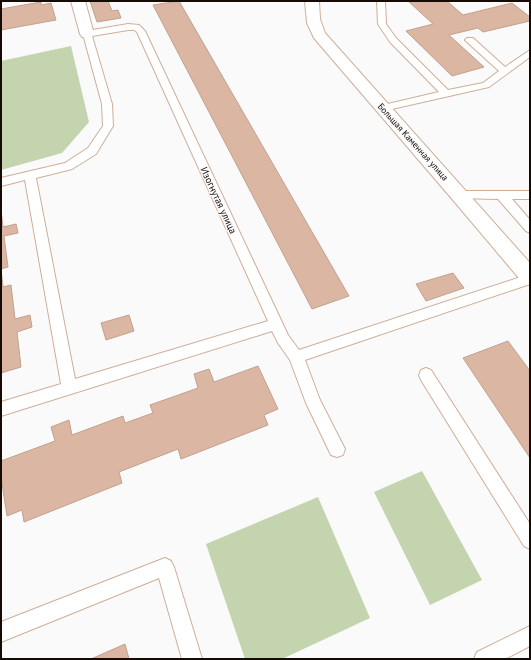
<svg xmlns="http://www.w3.org/2000/svg" width="531" height="660" viewBox="0 0 531 660" font-family="'PT Sans',sans-serif">
<style>
.green{fill:#c3d4af}
.building{fill:#dbb7a3;stroke:#c3a08d}
.lines{fill:none;stroke-linecap:round;stroke-linejoin:round}
.lane-casing{stroke:#cfae98;stroke-width:2}
.street-casing{stroke:#cfae98;stroke-width:2}
.secondary-casing{stroke:#cfae98;stroke-width:2}
.lane{fill:#fff;fill-rule:evenodd}
.street{fill:#fff;fill-rule:evenodd}
.secondary{fill:#fff;fill-rule:evenodd}
.labels{text-anchor:middle;stroke-width:3;stroke-linejoin:round;paint-order:stroke}
.far-street-label{font-size:9px;fill:#150a04;stroke:#fafafa}
.street-label{font-size:10px;fill:#150a04;stroke:#fafafa}
</style>
<rect width="100%" height="100%" fill="#fafafa"/>
<g class="green">
<path d="M71,46l18,76 -27,31 -61,17v-109z"/>
<path d="M422,471l60,109 -52,25 -56,-113z"/>
<path d="M318,497l52,121 -88,41h-37l-39,-115z"/>
</g>
<g class="building">
<path d="M90,1h18l4,10 6,-1 3,8 -24,4z"/>
<path d="M179,1l170,295 -37,13 -159,-304z"/>
<path d="M408,1h39l16,14 49,-12 18,14v4l-47,11 -5,-4 -29,7 35,32 -32,9 -46,-45 27,-7z"/>
<path d="M41,2v3l10,-2 5,17 -55,10v-21z"/>
<path d="M1,210l2,17 13,-3 2,9 -14,3 4,31 -7,2 2,18 8,-2 4,34 15,-4 2,12 -15,5 4,35 -20,6z"/>
<path d="M453,273l11,15 -38,13 -10,-17z"/>
<path d="M129,315l5,16 -28,9 -5,-17z"/>
<path d="M508,341l22,30v87l-67,-100z"/>
<path d="M258,366l20,43 -14,6 4,10 -87,34 -3,-10 -59,23 3,11 -98,39 -2,-12 -15,6 -6,-39v-16l54,-20 -4,-14 18,-7 3,15 51,-19 2,7 28,-10 -3,-8 48,-17 -4,-14 15,-5 5,13z"/>
<path d="M125,644l4,15h-38z"/>
</g>
<g class="lines">
<g class="lane-casing">
<g id="lane">
<path d="M377,1h8l1,23 10,14 52,52 35,-7 16,-12 -32,-29 -2,-2 2,-2h6l32,29 25,-17v7l-41,30 -106,24 -4,-1 -1,-2 1,-2 60,-14 -49,-50 -12,-18z"/>
<path d="M128,24l11,1 6,6 143,304 11,15 231,-76v10l-225,76 15,40 25,49 -2,6 -6,2 -6,-2 -25,-52 -16,-43 -12,-17 -6,-12 -271,85v-14l60,-18 -36,-204 -24,6v-8l64,-15 23,-15 15,-22 -1,-22 -19,-70 4,-3zM128,30h6l3,2 131,289 -193,58 -39,-201 36,-9 24,-15 17,-28 -1,-22 -20,-68z"/>
<path d="M460,191h70v8h-18l18,21v13l-4,-2 -28,-32 -42,-1 -2,-3 2,-3z"/>
<path d="M426,368l5,2 99,154v25l-6,-3 -103,-166 -2,-5 2,-5z"/>
<path d="M165,558l6,3 3,6 28,92h-20l-23,-81 -158,64v-20z"/>
<path d="M530,626v20l-25,13h-31l3,-7z"/>
</g>
</g>
<g class="street-casing">
<path id="street" d="M71,1h14l9,33 -2,3 -5,1 -5,-1 -2,-3z"/>
</g>
<g class="secondary-casing">
<path id="secondary" d="M305,1h14l1,18 5,14 205,230v22l-7,-2 -70,-83 -139,-162 -7,-15z"/>
</g>
<use href="#lane" class="lane"/>
<use href="#street" class="street"/>
<use href="#secondary" class="secondary"/>
</g>
<g class="labels">
<g class="far-street-label">
<text transform="translate(413 142) rotate(48)" y="3">Большая Каменная улица</text>
</g>
<g class="street-label">
<text transform="translate(219 200) rotate(65)" y="4">Изогнутая улица</text>
</g>
</g>
<rect width="531" height="660" fill="none" stroke="#150a04" stroke-width="4"/>
</svg>
